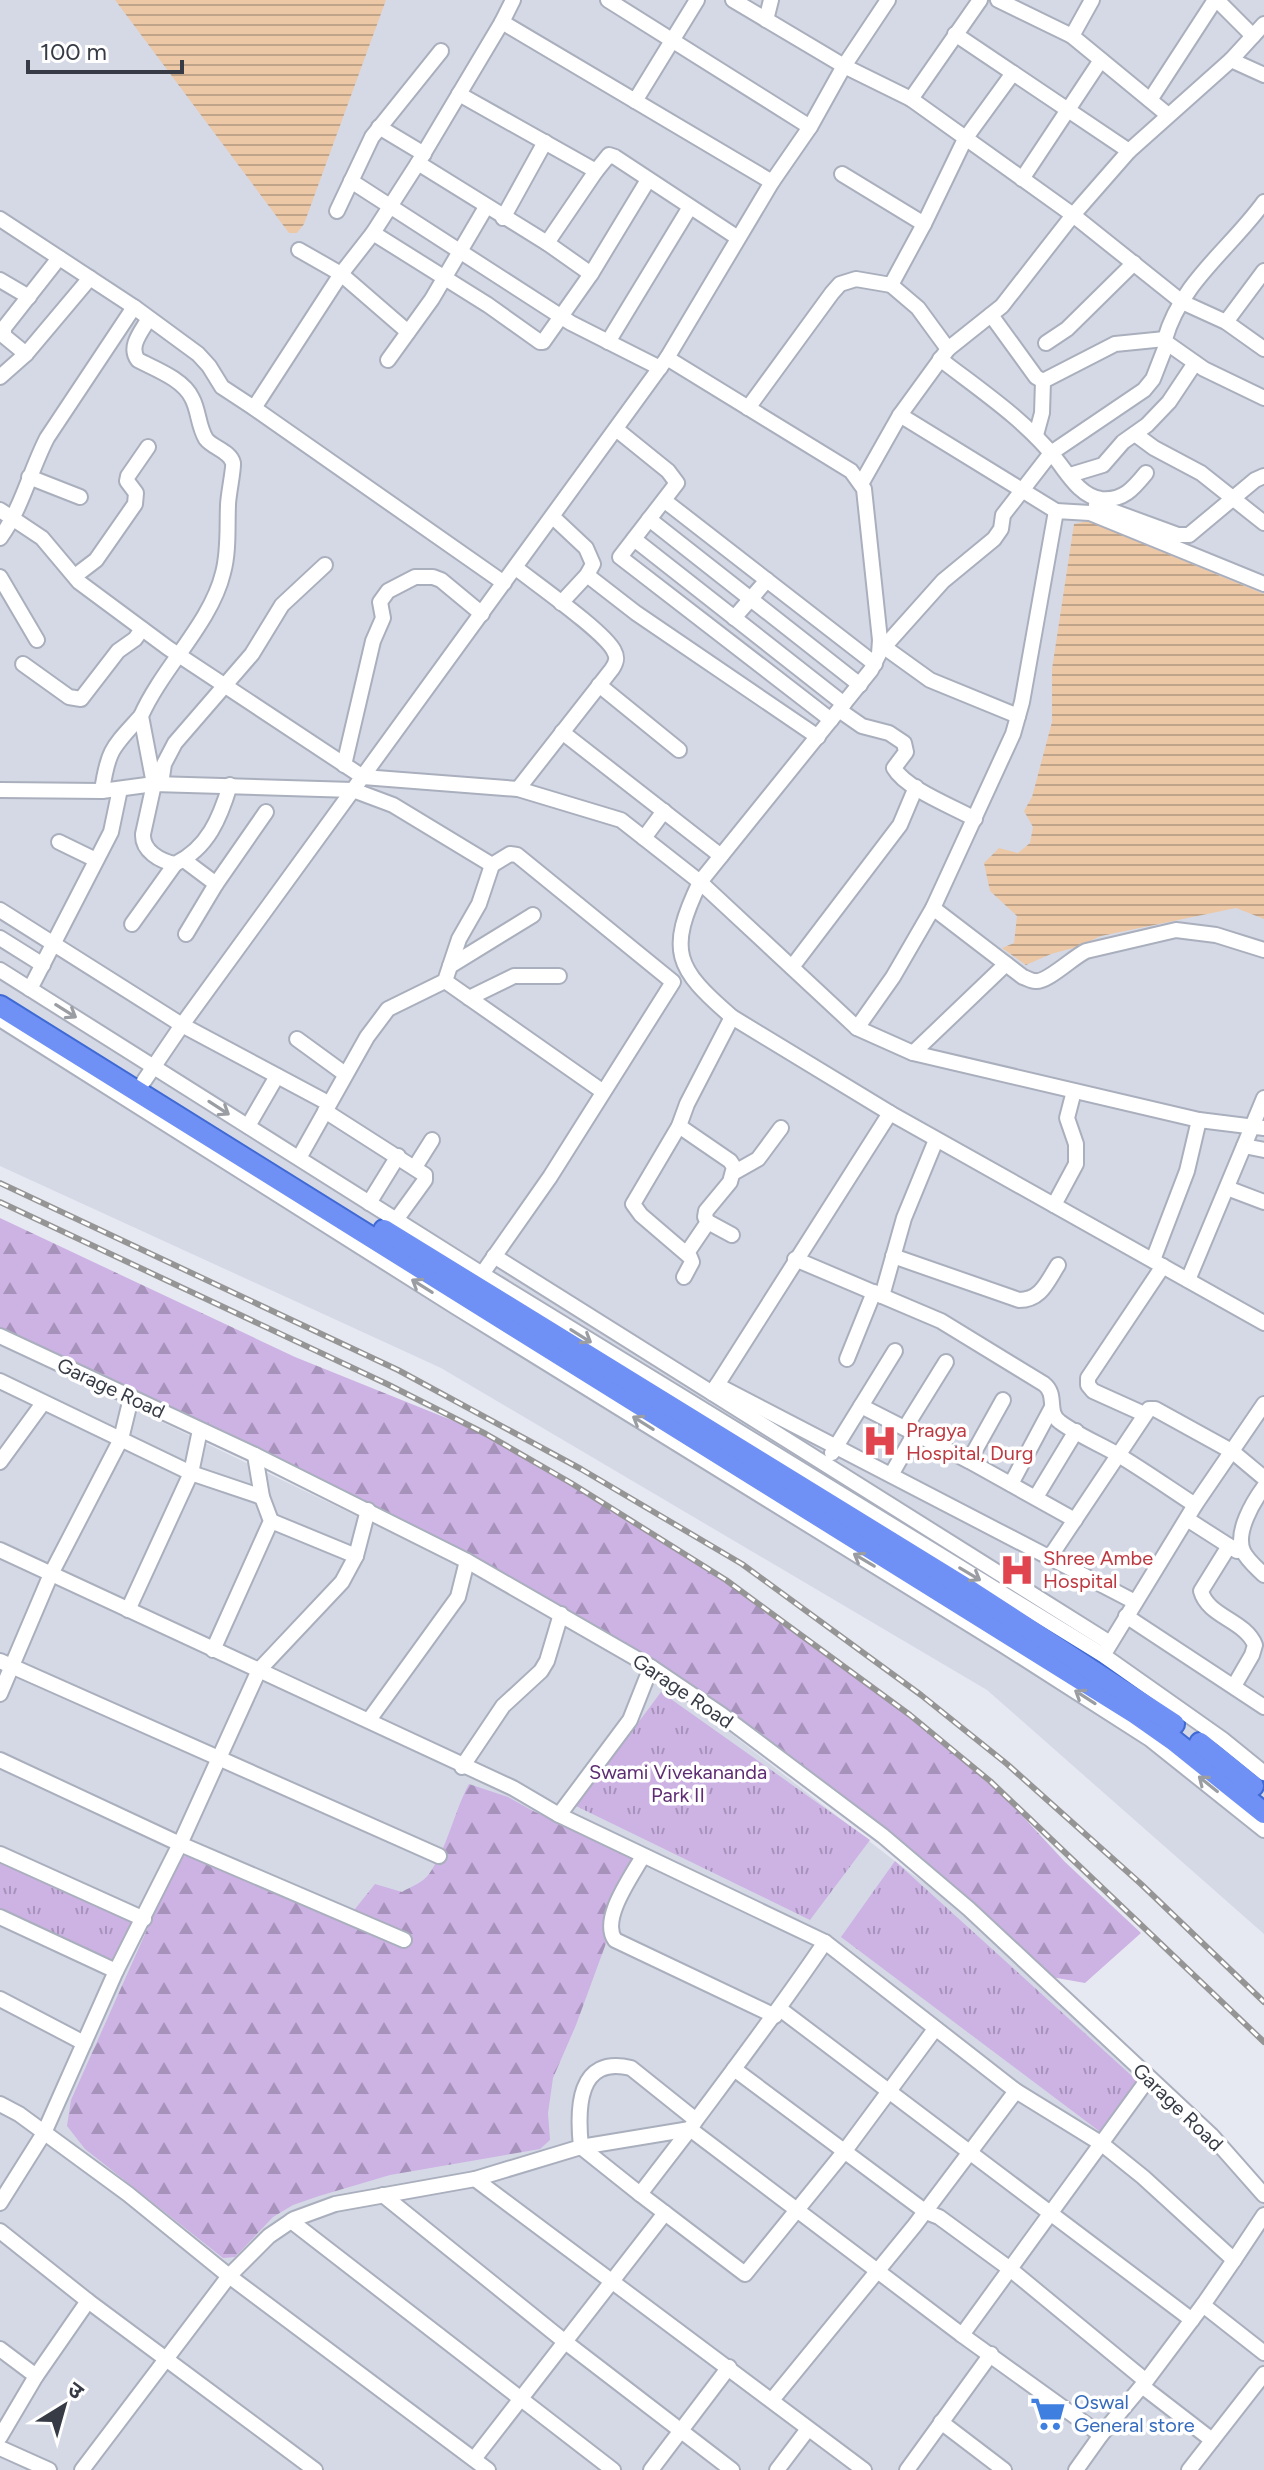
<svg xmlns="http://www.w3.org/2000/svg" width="1264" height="2470" viewBox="0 0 1264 2470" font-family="Figtree,'Noto Sans Devanagari',sans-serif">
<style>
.residential{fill:#d5d9e6}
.grass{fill:url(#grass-tufts)}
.forest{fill:url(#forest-firs)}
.water{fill:url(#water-rules)}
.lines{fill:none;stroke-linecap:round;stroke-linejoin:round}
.minor-casing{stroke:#aaafbd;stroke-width:18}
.highway-casing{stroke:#3f69d3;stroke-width:24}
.minor{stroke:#fff;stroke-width:14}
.highway{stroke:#6f90f5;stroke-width:20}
.rail-casing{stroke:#959595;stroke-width:6}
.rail{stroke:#fff;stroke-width:3;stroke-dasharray:9;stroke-linecap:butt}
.oneway{stroke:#9a9da2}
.labels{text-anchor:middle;stroke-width:7;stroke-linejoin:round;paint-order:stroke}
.street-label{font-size:20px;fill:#363b45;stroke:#fff}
.health-label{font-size:20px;fill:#be3a42;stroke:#fff;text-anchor:start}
.park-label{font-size:20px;fill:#5e2d73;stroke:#fff}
.shop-label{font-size:20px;fill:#366cbe;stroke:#fff;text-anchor:start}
</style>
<defs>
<pattern id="grass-tufts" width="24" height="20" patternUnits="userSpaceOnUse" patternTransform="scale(2)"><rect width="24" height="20" fill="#cdb2e4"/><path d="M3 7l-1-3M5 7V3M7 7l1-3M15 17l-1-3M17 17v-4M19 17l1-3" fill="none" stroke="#a792bb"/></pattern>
<pattern id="forest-firs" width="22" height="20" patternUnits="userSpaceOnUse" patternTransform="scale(2)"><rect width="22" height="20" fill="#cdb2e4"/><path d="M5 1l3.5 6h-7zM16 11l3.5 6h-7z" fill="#a792bb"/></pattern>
<pattern id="water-rules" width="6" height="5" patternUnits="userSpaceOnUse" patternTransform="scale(2)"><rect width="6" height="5" fill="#ecc8a6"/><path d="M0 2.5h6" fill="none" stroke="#c0a489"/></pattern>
</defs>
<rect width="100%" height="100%" fill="#e7e9f2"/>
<g class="residential">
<path d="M0,0h1264v1934l-277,-244 -546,-322 -441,-202z"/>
<path d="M0,1344l475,229 127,72 87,56 211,164 102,75 262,242v288h-1264z"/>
</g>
<g class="grass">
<path d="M661,1692l209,148 -60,80 -234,-114z"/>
<path d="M0,1859l134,62 -19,40 -115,-52z"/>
<path d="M895,1861l248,225 -36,51 -266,-200z"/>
</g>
<g class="forest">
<path d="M0,1218l295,139 191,77 155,92 85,54 184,135 80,66 75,81 76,71 -56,50 -45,-8 -157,-139 -161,-121 -161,-101 -561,-278z"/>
<path d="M469,1784l39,13 25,14 101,44 -15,53 -43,117 -23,53 -5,35 2,27 -10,9 -150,26 -71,21 -26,9 -20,12 -38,40 -12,1 -138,-109 -18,-23 4,-26 108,-242 18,-6 126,59 32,-2 20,-25 27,8c8,-5 22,-10 27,-18 18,-25 25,-62 40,-90z"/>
</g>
<g class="water">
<path d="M115,0h271l-82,224 -7,9h-8z"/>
<path d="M1088,521l176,73v325l-28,-11 -135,28 -24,11 -26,7 -25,11 -24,-17 12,-5 3,-27 -27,-25 -6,-28 15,-15 19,5 12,-10 3,-16 -9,-16 8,-14 20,-75v-53l22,-145z"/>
</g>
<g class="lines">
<g class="minor-casing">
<g id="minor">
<path d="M513,0l-11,22 270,160"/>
<path d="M608,0l202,127"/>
<path d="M733,0l111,66 67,33 162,116 109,87 44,20 38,27"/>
<path d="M998,0l74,36"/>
<path d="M1092,0l-20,36 96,79"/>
<path d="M1217,0l36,36"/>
<path d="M766,20l5,-20"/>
<path d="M955,34l174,117"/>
<path d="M1231,60l33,15"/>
<path d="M459,94l137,77 -49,72"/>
<path d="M911,99l69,-99"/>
<path d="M1150,100l65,-100"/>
<path d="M635,101l62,-101"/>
<path d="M379,127l45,27"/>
<path d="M418,163l129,80 44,31"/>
<path d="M596,171l13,-16 6,2 123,81"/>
<path d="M842,174l82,50"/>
<path d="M1022,179l79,-119"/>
<path d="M351,181l220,142 89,45"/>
<path d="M1264,202c-33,46 -83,80 -99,137l2,4 37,26 60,29"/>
<path d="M337,211l35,-74 69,-86"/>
<path d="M503,218l42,-76"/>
<path d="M0,219l134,88 64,47 11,12 13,21 32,21 250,175"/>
<path d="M373,233l115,72 52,37h3l48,-68 57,-94"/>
<path d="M299,250l42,24 67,58"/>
<path d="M0,280l29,17"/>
<path d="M891,285l33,-61 41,-85 48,-66"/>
<path d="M991,315l45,62 7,4 72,-37 50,-5"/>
<path d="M148,320c-7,12 -20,27 -10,40 17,9 45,19 54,38 7,13 6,28 14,41 7,9 24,12 27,24 1,5 -5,33 -5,42 -1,23 1,46 -5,68 -12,50 -61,95 -82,143l13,68 -11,50c-1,17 17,27 32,30 33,-16 45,-46 55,-79"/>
<path d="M1226,322l38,-51"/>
<path d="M608,342l82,-135"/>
<path d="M1046,343l21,-14 67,-66"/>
<path d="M26,354l-22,-18v-8l55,-70"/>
<path d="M667,358l184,113 13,18 16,151 -1,14 -8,16 -171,212c-33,69 -25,86 32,135l158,96 374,210"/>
<path d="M940,359c40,31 84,60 116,100 12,15 24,37 45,40 22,2 32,-10 45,-26"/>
<path d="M388,360l44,-61 54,-92"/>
<path d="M0,377l26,-23 64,-76"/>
<path d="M254,408l87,-134 32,-41 45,-70 84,-141"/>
<path d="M748,408l84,-115 8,-9 16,-5 35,6 27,23 30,41"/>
<path d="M900,415l156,96"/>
<path d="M616,429l52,42 9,12 -57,74 211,163"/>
<path d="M1135,434l19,14 47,25 63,50"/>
<path d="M1036,435l6,-22 1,-32"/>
<path d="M1070,475l33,-10 20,-23 24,-17 22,-23 26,-39"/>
<path d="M29,477l51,20"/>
<path d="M861,484l39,-69 48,-66 54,-43 71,-91 56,-64 102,-91 33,-36"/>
<path d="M665,501l210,163"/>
<path d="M1096,505l82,30h11l66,-55 9,-4"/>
<path d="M0,510l42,28 37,44 89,66 195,129 155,12 103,31 79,62 157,146 56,25 286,67 65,8"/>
<path d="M553,517l33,31 7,16 -6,11 49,38 182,124"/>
<path d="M649,519l211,166"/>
<path d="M0,538c22,-30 30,-67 47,-100l87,-131"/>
<path d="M634,539l210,165"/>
<path d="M516,568c20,16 89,64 98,83 4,7 2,12 -2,18l-94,120"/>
<path d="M75,576l21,-16 39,-56 1,-11 -9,-12 1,-5 20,-29"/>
<path d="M0,577l37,63"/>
<path d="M561,603l26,-28"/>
<path d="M734,618l33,-38"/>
<path d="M880,644l50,36 88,36"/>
<path d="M884,647l59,-66 51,-42 7,-10 2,-14 48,-62 93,-63 9,-11 14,-36"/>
<path d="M23,664l46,33 12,2 37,-48 17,-12 7,-10"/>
<path d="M599,685l80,65"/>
<path d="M839,710l23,16 27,7 15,10 2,9 -12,16c12,21 60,39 81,51"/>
<path d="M562,732l159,124"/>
<path d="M344,765l29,-124 10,-23 -3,-16 8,-11 27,-14h18l8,3 41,34"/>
<path d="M161,784l3,-20 11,-21 77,-89 30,-49 43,-40"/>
<path d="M0,790l102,1 52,-7 199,6 40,15 99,60 18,-11 7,1 156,127 -123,195 -68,97"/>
<path d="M102,791c6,-42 11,-44 39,-75"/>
<path d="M644,838l20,-27"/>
<path d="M59,842l37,18"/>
<path d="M184,860l32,24"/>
<path d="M933,908l90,69c4,1 8,4 12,4 12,2 38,-24 51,-30l90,-21 40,5 48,15"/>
<path d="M0,910l182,115 146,78"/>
<path d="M132,924l43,-60"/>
<path d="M186,934l30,-50 50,-72"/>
<path d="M0,938l43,27"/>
<path d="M450,966l83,-51"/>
<path d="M792,967l108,-142 16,-38"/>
<path d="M0,970l482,304 621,381 119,84 42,34"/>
<path d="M445,981l157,110"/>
<path d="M30,989l81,-157 9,-43"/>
<path d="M469,998l45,-22h45"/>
<path d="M0,1019l456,288 547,338 147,94 114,91"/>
<path d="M857,1028l36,-51 40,-69 80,-174 9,-32 34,-191 34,2 174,71"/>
<path d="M297,1039l48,35"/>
<path d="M913,1053l93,-89"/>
<path d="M144,1081l38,-56 485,-667 105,-176 38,-55 34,-61 44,-66"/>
<path d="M325,1111l100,64v5l-29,40"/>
<path d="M248,1126l29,-50"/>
<path d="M679,1126l51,35 4,6 -4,15 -24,29 -1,6 3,5 24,13"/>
<path d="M1244,1146l20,4"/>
<path d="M299,1158l68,-121 21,-28 57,-28 14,-42 20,-35 13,-39"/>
<path d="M415,1167l17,-27"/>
<path d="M735,1172l23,-13 23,-31"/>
<path d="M1227,1188l37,14"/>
<path d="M369,1203l29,-47"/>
<path d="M1054,1205l22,-41v-20l-9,-26 7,-27"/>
<path d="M687,1253l21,-31"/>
<path d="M494,1256l616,387"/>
<path d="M893,1256l126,44c22,0 28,-18 39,-35"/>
<path d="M795,1259l146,62 103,63c14,11 2,28 16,38 16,12 37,21 55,31 27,16 54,35 80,52"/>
<path d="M1153,1260l34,-89 12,-51"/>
<path d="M684,1277l8,-15 -2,-5 -49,-42 -8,-11 46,-78 8,-22 45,-87"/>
<path d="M1188,1280l76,-182"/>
<path d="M882,1296l22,-78 32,-78"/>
<path d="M0,1336l255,119 212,106 184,106 71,48 161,121 86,73 242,226 53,60"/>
<path d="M847,1359l27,-67"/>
<path d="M0,1381l191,92 71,24"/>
<path d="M717,1385l418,217"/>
<path d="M712,1393l178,-280"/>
<path d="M861,1406l108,55 106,59"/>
<path d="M1144,1414l-51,-23 -5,-6v-7l75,-112"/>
<path d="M905,1428l41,-66"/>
<path d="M832,1453l63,-102"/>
<path d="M969,1461l34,-61"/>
<path d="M0,1462l43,-59"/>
<path d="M891,1475l24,-42"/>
<path d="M1011,1484l40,-75"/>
<path d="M1264,1487c-11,15 -29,45 -21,64 4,9 14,17 21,24"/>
<path d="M1036,1497l40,-66"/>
<path d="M1187,1519l50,32"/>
<path d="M271,1521l85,35"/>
<path d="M1229,1546l-28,45c7,26 44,29 54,54l-3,10 -18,31"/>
<path d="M0,1550l513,238 46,27 266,127 191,149 86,53 41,33 91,83 30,-45"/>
<path d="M1050,1557l99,-148h6l78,43 31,26"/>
<path d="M128,1610l63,-137 9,-43"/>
<path d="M1126,1616l138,91"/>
<path d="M1107,1649l88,-144 69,-101"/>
<path d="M213,1650l58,-129 -9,-24 -7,-42"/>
<path d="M0,1661l439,195"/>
<path d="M0,1694l51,-120 70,-135 10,-41"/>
<path d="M369,1720l89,-123 9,-36"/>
<path d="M0,1760l180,84 224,96"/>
<path d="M462,1767l41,-61 38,-35 6,-10 14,-47"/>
<path d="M559,1815l71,-95 21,-53"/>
<path d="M0,1854l144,65"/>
<path d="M643,1856c-11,20 -43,63 -28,84l160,76"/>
<path d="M0,1917l116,54"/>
<path d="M0,1999l84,44"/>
<path d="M780,2009l412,311"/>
<path d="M734,2069l192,143 13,5 71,52 136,112"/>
<path d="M0,2104l19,10 109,80 101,82 259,194"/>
<path d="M696,2120l-65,-52c-54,-13 -54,41 -50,79l59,47 50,-65 6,-9c44,-59 88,-117 129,-178"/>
<path d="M475,2179l389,291"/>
<path d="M640,2194l105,80 99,-122 91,-123"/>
<path d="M383,2195l181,146 168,129"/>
<path d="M0,2203l44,-70 72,-162 64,-127 79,-174 83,-88 14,-26 12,-46"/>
<path d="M291,2221l322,249"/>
<path d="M0,2231l88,70 227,169"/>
<path d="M1203,2305l61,48"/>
<path d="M962,2335l181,-249"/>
<path d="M0,2349l36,27"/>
<path d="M1142,2386l70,54"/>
<path d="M772,2400l143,-175 101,-134"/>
<path d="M941,2422l63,48"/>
<path d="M0,2437l36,-61 52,-75"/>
<path d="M0,2448l49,22"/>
<path d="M474,2459l191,-246"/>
<path d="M82,2470l147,-194 40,-40 25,-17 41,-15 140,-25 106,-32 109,-18 272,206 139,100"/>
<path d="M651,2470l78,-103"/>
<path d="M777,2470l31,-41"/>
<path d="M907,2470l84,-116"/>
<path d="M1076,2470l25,-35 45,-54 57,-76 31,-45"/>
<path d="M1189,2470l75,-96"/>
</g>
</g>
<g class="highway-casing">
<g id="highway">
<path d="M0,1006l1136,708 37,26 91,73"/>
<path d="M384,1230l588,362 202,132"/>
<path d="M1200,1743l53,43"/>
</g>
</g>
<use href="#minor" class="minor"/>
<use href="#highway" class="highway"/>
<g class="rail-casing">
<g id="rail">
<path d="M0,1183l398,187 183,99 161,95 179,131 86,69 134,120 123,118"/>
<path d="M0,1202l387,182 99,50 85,49 155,97 184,135 80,66 274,261"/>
</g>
</g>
<use href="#rail" class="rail"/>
</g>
<defs><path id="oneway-shaft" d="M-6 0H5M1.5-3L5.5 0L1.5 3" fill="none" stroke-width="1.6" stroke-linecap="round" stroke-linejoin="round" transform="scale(2)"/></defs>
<g class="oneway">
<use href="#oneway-shaft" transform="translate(66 1011) rotate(32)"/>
<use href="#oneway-shaft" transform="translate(219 1108) rotate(33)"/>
<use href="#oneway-shaft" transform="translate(422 1286) rotate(-148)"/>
<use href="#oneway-shaft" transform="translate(581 1336) rotate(32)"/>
<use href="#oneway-shaft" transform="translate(643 1423) rotate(-148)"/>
<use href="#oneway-shaft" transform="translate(864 1560) rotate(-149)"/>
<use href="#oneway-shaft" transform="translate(970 1574) rotate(31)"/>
<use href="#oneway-shaft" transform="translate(1085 1697) rotate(-147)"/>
<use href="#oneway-shaft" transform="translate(1208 1784) rotate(-141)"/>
</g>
<defs>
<g id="hospital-bare" transform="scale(2.76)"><path d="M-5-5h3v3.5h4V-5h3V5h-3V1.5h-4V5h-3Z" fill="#e0444e" stroke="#fff" stroke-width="2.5" paint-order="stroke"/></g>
<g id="supermarket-bare" transform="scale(2.76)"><path d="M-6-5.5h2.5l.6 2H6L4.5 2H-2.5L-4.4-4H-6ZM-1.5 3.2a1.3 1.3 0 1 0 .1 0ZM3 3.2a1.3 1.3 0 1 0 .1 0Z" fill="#3f7fe0" stroke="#fff" stroke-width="2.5" paint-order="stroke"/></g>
</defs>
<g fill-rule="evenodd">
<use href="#hospital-bare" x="880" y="1441"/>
<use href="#hospital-bare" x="1017" y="1570"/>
<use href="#supermarket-bare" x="1048" y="2414"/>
</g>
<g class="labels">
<g class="street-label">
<text transform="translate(111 1388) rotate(25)" y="7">Garage Road</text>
<text transform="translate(683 1691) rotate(34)" y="7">Garage Road</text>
<text transform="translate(1178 2107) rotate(44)" y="7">Garage Road</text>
</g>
<g class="health-label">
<text x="906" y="1437">Pragya<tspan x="906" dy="23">Hospital, Durg</tspan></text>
<text x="1043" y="1565">Shree Ambe<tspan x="1043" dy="23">Hospital</tspan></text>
</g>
<g class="park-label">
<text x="678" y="1779">Swami Vivekananda<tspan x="678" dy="23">Park II</tspan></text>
</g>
<g class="shop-label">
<text x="1074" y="2409">Oswal<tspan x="1074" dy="23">General store</tspan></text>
</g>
</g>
<g transform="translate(64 2406) rotate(37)" stroke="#ffffff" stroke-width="6" paint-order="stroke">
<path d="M0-6L14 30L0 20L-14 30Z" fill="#363b45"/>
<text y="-12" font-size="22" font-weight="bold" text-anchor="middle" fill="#363b45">उ</text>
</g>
<path d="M28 60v12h154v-12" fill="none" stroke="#363b45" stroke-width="4"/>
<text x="40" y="60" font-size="24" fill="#363b45" stroke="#ffffff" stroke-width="6" paint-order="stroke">100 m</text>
</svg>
